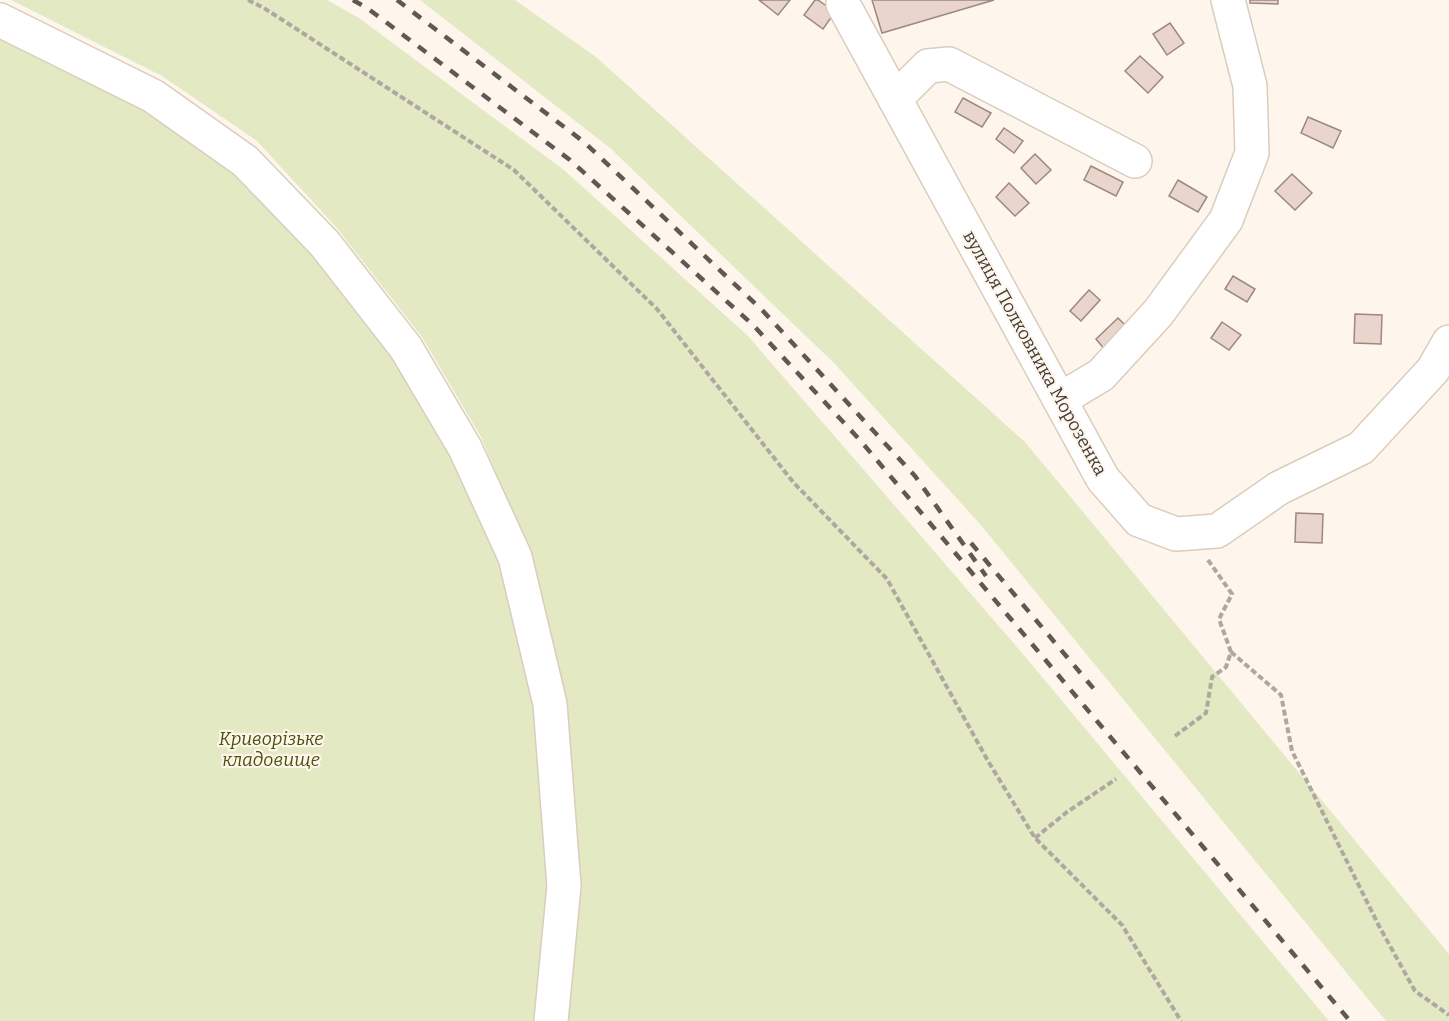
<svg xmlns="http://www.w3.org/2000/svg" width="1449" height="1021" viewBox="0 0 1449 1021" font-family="Bitter,serif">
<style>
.green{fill:#e3e9c2}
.building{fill:#e9d5cc;stroke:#9b8880;stroke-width:1.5}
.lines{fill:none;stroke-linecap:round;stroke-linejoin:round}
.minor-casing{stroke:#dacdbd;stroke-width:36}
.path{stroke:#afa8a0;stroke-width:4;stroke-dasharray:6 3;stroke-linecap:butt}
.minor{stroke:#fff;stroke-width:33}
.rail{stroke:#5f5952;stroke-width:4.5;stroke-dasharray:10 10;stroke-linecap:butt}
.labels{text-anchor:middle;stroke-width:4.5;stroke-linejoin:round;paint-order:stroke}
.street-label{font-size:18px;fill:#403b35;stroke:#fef6ec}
.park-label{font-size:18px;font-style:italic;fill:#4b510a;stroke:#fef6ec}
</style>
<rect width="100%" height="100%" fill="#fef6ec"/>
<g class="green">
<path d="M11,0h316l32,18 205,152 184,166 275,318 306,367h-763l-4,-322 -27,-133 -54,-129 -59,-100 -86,-110 -79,-86 -95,-65z"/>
<path d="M420,0h95l81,57 429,385 424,512v67h-63l-406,-497 -146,-161 -224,-215z"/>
<path d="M0,35l144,69 86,64 84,83 80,101 59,97 56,129 29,128 15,175 -15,140h-538z"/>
</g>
<g class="building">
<path d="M759,0h31l-12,15z"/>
<path d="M815,0h3l17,12 -12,17 -19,-14z"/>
<path d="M872,0h122l-112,33z"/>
<path d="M1250,0h28v4l-28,-1z"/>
<path d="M1170,23l14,20 -17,12 -14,-21z"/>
<path d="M1140,56l23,21 -15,16 -23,-22z"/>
<path d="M963,98l28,15 -9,14 -27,-15z"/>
<path d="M1308,117l33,14 -8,17 -32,-15z"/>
<path d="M1004,128l19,13 -9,12 -18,-14z"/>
<path d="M1035,154l16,16 -15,14 -15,-16z"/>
<path d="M1091,166l32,16 -7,14 -32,-16z"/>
<path d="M1292,174l20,19 -17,17 -20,-19z"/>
<path d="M1178,180l29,17 -9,15 -29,-16z"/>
<path d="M1009,183l20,20 -14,13 -19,-19z"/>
<path d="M1233,276l22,13 -8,13 -22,-13z"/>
<path d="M1089,290l11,10 -19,21 -11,-10z"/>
<path d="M1355,314l27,1 -1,29 -27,-1z"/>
<path d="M1118,318l10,10 -23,22 -9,-11z"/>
<path d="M1222,322l19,13 -12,15 -18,-12z"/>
<path d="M1296,513l27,1 -1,29 -27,-1z"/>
</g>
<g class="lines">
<g class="minor-casing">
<g id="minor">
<path d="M843,0v4l260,475 36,41 37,14 41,-3 62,-43 82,-40 72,-78 16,-28"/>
<path d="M0,20l153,76 92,65 80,83 81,104 59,100 50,109 35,147 14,182 -13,135"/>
<path d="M895,99l33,-33 21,-2 186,97"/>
<path d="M1061,399l40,-24 57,-62 68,-93 26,-67 -2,-67 -22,-86"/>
</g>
</g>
<g class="path">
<path d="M248,0l16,8 250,162 143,139 136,173 94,97 101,182 47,77 87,87 59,96"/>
<path d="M1208,560l24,34 -13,25 12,33"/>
<path d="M1175,736l31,-23 6,-36 14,-10 5,-15 50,43 11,56 87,175 36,65 34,24"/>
<path d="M1035,838l32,-26 49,-33"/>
</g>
<use href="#minor" class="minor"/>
<g class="rail">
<path d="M353,0l14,8 203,152 183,165 106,114 491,582"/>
<path d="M397,0l187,142 179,169 152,165 71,100"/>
<path d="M971,543l128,152"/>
</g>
</g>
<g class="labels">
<g class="street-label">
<text transform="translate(1035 353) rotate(61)" y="6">вулиця Полковника Морозенка</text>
</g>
<g class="park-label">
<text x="271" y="745">Криворізьке<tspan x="271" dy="21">кладовище</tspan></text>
</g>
</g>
</svg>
